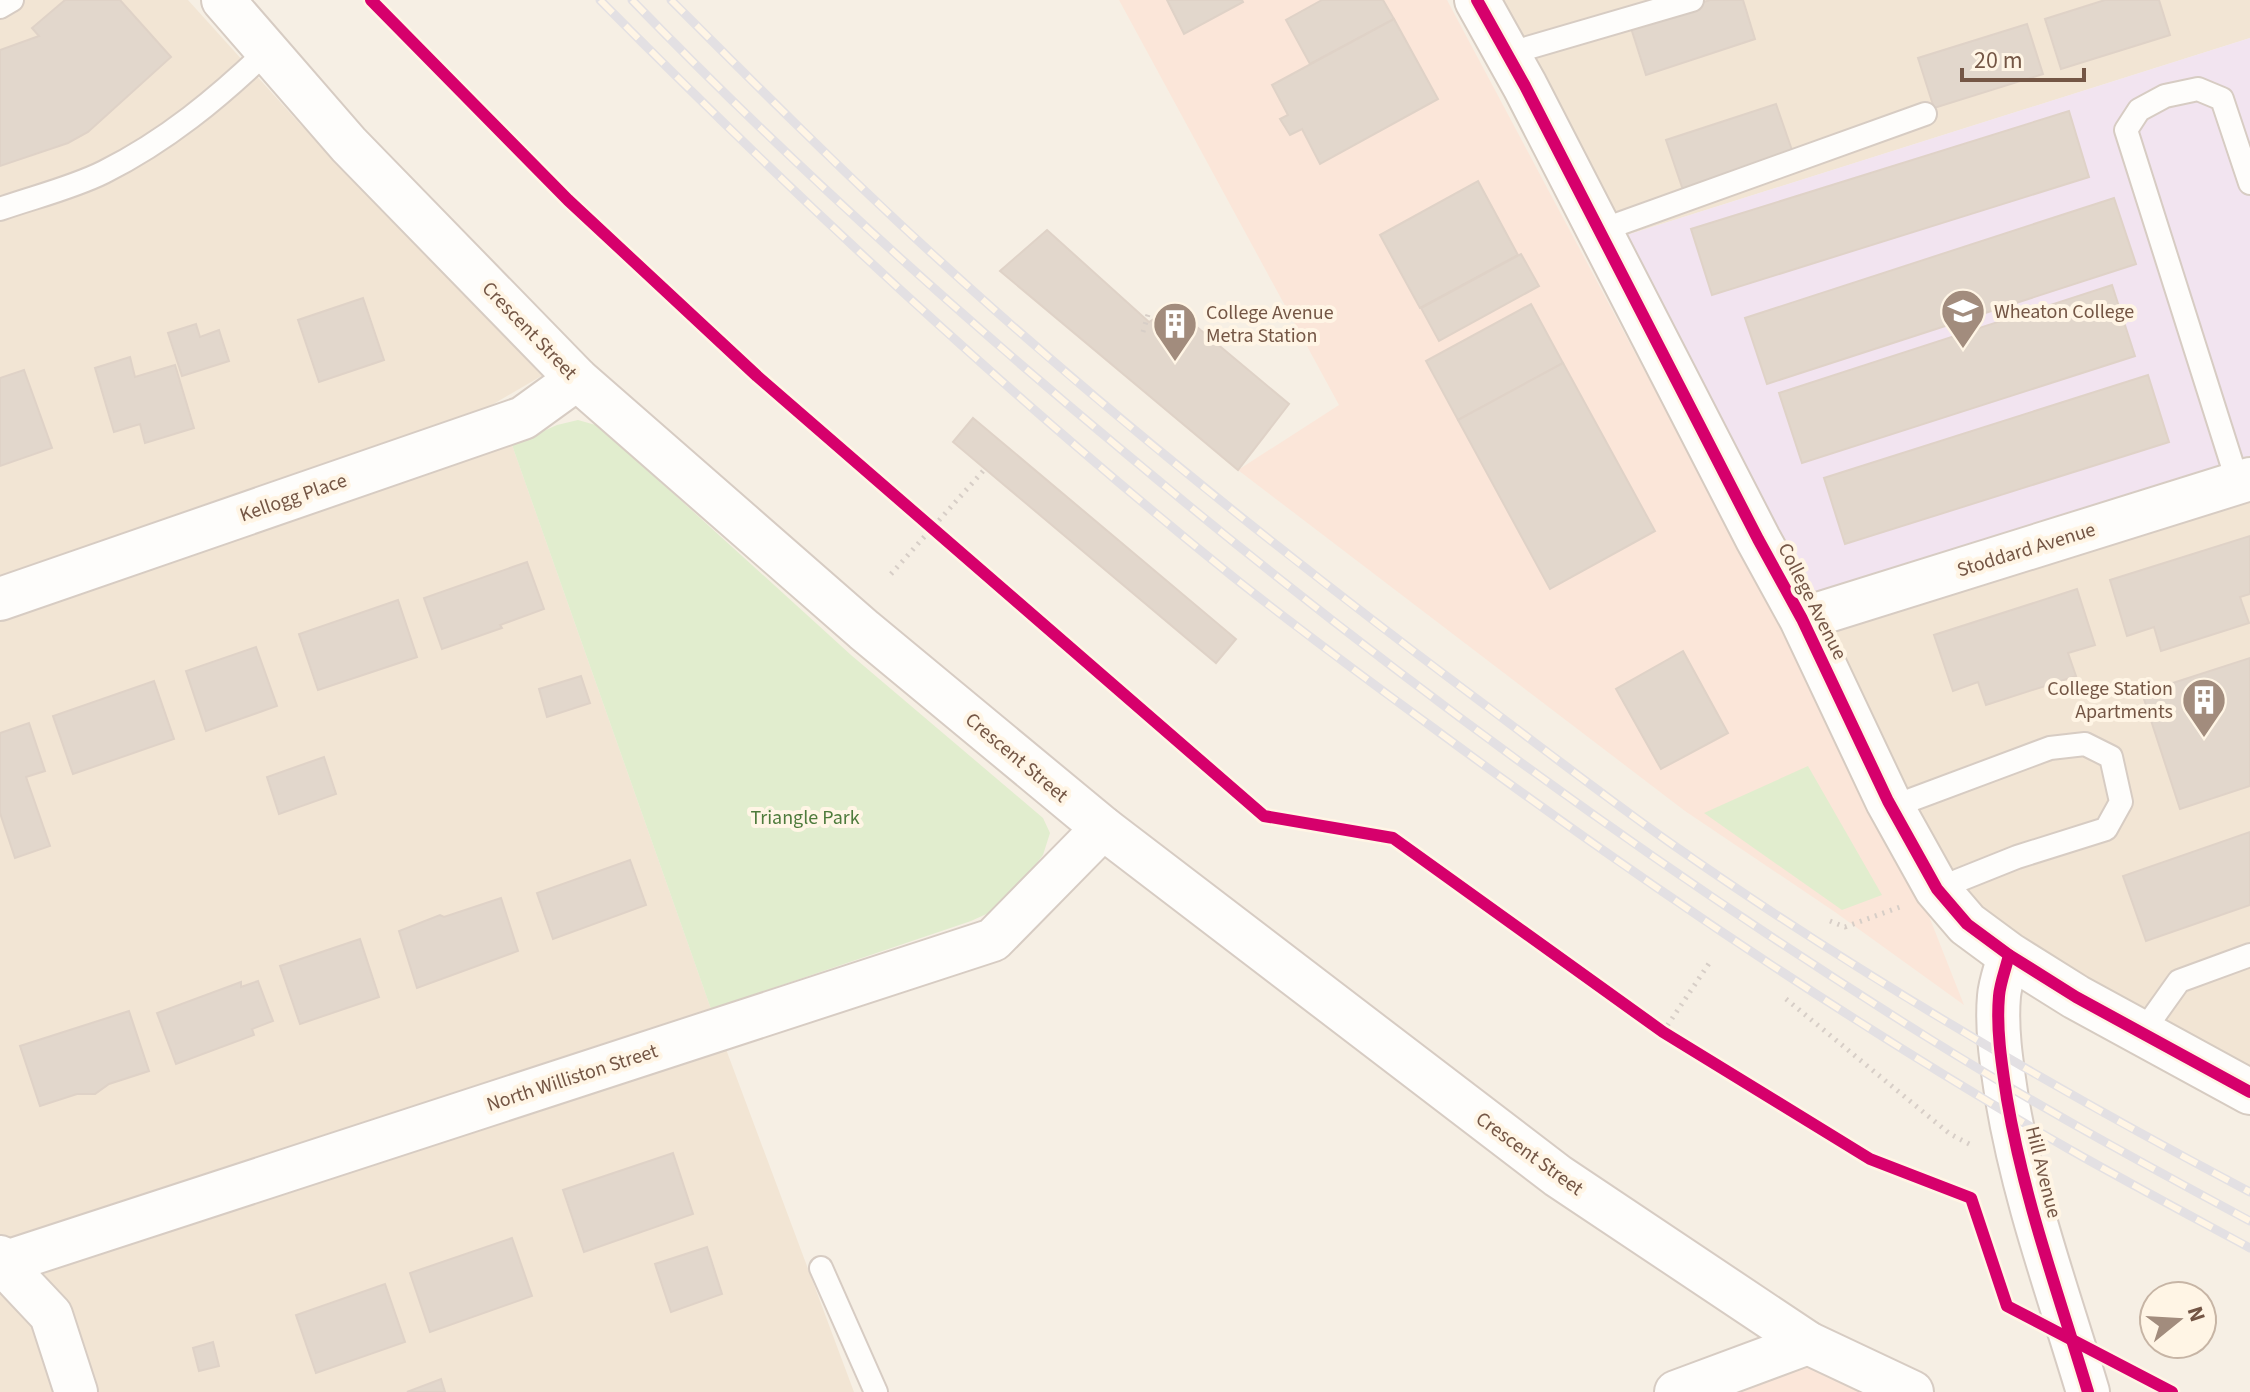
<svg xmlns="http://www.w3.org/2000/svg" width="2250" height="1392" viewBox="0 0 2250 1392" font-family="'Source Sans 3',sans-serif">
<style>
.residential{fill:#f2e5d4}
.commercial{fill:#fbe6d9}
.education{fill:#f2e4f0}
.green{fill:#e1edce}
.building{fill:#e2d7cc;stroke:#dfd2c7;stroke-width:2}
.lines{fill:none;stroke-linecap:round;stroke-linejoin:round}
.lane-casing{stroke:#d7ccc3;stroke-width:26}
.street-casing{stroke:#d7ccc3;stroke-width:46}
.secondary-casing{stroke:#d6cbc1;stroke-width:48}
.path{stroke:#d7cec7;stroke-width:5;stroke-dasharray:2 6;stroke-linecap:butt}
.lane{stroke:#fefdfb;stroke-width:22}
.street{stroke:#fefdfb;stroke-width:42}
.secondary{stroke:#fefdfb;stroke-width:44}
.rail-casing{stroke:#e3e0e3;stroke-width:9}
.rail{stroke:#fff5e5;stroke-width:6;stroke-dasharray:18;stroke-linecap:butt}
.cycleway-casing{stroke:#fff5e5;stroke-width:17}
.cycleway{stroke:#d6006c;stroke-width:12}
.labels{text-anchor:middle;stroke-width:8;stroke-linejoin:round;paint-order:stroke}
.poi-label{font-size:20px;fill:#745645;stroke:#fff5e5;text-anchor:start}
.street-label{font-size:20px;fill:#745645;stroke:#fff5e5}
.park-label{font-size:20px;fill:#4e7b3c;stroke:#fff5e5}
</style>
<rect width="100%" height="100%" fill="#f6efe4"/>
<g class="residential">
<path d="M0,0h188l112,124 250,247 -60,35 22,39 199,564 143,383h-854z"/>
<path d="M1487,0h763v38l-636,201z"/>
<path d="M2250,494v577l-199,-105 -78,-65 -53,-72 -97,-199z"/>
</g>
<g class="commercial">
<path d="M1119,0h328l465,873 52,132 -129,-93 -150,-101 -447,-341 101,-65z"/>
<path d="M1808,1362l58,30h-148z"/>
</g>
<path class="education" d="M2250,38v424l-437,139 -199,-362z"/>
<g class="green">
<path d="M578,420l21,6 252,229 192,163 7,15 -7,22 -30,38 -20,18 -22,10 -260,88 -199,-564 45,-20z"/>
<path d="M1808,766l74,129 -40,15 -138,-97z"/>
</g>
<g class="building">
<path d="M65,0h55l51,57 -83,75 -20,11 -68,23v-116l39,-14 -7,-8z"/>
<path d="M1167,0h75l1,2 -59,32z"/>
<path d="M1322,0h61l11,19 -84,45 -24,-44z"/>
<path d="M1710,0h33l12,39 -109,36 -16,-50z"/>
<path d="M2105,0h54l11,35 -109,34 -16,-50z"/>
<path d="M1394,19l44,80 -118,65 -18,-35 -12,6 -10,-16 8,-4 -16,-30z"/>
<path d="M2027,24l16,50 -109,34 -16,-50z"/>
<path d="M1776,104l17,49 -110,37 -17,-50z"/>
<path d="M2069,111l20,66 -377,118 -21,-66z"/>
<path d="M1478,181l40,74 -98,53 -40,-73z"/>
<path d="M2114,198l22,66 -369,120 -22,-66z"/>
<path d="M1047,230l102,92 24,-15 116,97 -51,66 -238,-199z"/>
<path d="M1521,254l18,32 -100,55 -18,-33z"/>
<path d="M2112,285l23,71 -333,107 -23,-70z"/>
<path d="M363,298l21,62 -65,22 -21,-62z"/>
<path d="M1531,304l32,59 -105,57 -32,-59z"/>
<path d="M196,324l4,13 19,-7 10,31 -47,15 -14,-43z"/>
<path d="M130,357l5,20 40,-12 19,63 -49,15 -5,-19 -26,8 -19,-64z"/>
<path d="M1563,363l92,168 -105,58 -92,-169z"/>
<path d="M24,370l28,78 -52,18v-88z"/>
<path d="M2148,375l21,67 -324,102 -21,-66z"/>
<path d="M973,418l263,221 -20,24 -263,-221z"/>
<path d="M2250,536v58l-10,3 9,26 -88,28 -7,-24 -27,9 -17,-56z"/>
<path d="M527,562l17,47 -44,16 2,3 -60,21 -18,-51z"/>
<path d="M2077,589l18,56 -27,8 8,23 -90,29 -8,-23 -25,9 -19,-56z"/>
<path d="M398,600l19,57 -99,33 -19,-56z"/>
<path d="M256,647l21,59 -71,25 -20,-60z"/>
<path d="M1683,651l45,82 -67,36 -45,-80z"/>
<path d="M2250,658v128l-70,23 -38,-116z"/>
<path d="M581,676l9,27 -43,14 -8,-28z"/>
<path d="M154,681l20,58 -101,35 -20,-58z"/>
<path d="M29,723l16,48 -19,6 24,69 -35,12 -15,-45v-80z"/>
<path d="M324,757l12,37 -57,20 -12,-37z"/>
<path d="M2250,832v73l-104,36 -23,-65z"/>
<path d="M630,860l16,45 -93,34 -16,-46z"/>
<path d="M501,898l17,53 -101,37 -18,-57 41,-16 4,2z"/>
<path d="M360,939l19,58 -79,27 -20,-58z"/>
<path d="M258,981l15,40 -21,8 2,6 -78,29 -19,-51 84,-31v5z"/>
<path d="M129,1011l20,60 -40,13 -14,10h-18l-37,12 -20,-60z"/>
<path d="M673,1153l20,61 -109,38 -21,-62z"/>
<path d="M512,1238l20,58 -102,36 -20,-59z"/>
<path d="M707,1247l15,47 -51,18 -16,-48z"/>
<path d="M385,1284l20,58 -89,31 -20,-58z"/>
<path d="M213,1342l6,24 -20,5 -6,-23z"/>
<path d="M441,1379l4,13h-38z"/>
</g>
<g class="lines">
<g class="lane-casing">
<g id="lane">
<path d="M0,7l12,-7"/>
<path d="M1507,54l185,-54"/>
<path d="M0,209c34,-12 72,-21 104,-37 62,-31 114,-74 163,-121"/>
<path d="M1599,231l326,-117"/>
<path d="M2238,483l-112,-353 13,-20 26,-14 33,-7 24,10 28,84"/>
<path d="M1892,807l158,-59 35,-4 26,13 10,45 -15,27 -89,28 -80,32"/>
<path d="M2142,1033l37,-52 71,-26"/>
<path d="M821,1268l55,124"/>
</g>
</g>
<g class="street-casing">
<g id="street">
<path d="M223,0l126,145 228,234 287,251 239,198 455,348 250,167 104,49"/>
<path d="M0,599l523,-181 54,-39"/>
<path d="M1802,619l448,-140"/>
<path d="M2009,955c-3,13 -9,28 -10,41 -3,34 3,70 8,103 17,101 52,196 81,293"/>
<path d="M0,1257l2,6 49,52 25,77"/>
<path d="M0,1264l993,-324 110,-112"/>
<path d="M1676,1392l132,-49"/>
</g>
</g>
<g class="secondary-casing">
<path id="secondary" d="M1477,0l48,86 233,453 44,80 86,182 49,88 30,35 42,31 67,42 174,95"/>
</g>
<g class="path">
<path d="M1143,332l6,-21"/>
<path d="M891,574l93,-104"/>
<path d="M1830,921l15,6 55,-20"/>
<path d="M1786,999l164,135 23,12"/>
<path d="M1663,1032l47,-70"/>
</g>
<use href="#lane" class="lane"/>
<use href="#street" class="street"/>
<use href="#secondary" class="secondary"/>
<g class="rail-casing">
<g id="rail">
<path d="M600,0c201,203 410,397 632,576 65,52 133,102 200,151 204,151 415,294 635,421 60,34 122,67 183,100"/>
<path d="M632,0c157,162 324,312 497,456 253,212 521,408 801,583 104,65 212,124 320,182"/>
<path d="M671,0c80,80 160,160 243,237 178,165 369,317 563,462 64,48 127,97 192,143 185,130 382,245 581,350"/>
</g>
</g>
<use href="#rail" class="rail"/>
<g class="cycleway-casing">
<g id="cycleway">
<path d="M371,0l197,200 189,176 507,440 129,22 270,194 207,127 101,39 36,108 165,86"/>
<path d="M1477,0l48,86 233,453 44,80 86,182 49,88 30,35 42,31 67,42 174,95"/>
<path d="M2009,955c-3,13 -9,28 -10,41 -3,34 3,70 8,103 17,101 52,196 81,293"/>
</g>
</g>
<use href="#cycleway" class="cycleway"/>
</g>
<defs>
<g id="university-pin" transform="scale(2.3)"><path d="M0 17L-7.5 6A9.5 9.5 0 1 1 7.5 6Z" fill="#a28c7d" stroke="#fff5e5"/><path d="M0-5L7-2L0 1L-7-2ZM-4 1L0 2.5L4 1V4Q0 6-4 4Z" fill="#fff"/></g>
<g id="building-pin" transform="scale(2.3)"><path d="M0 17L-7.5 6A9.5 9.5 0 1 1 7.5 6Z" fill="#a28c7d" stroke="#fff5e5"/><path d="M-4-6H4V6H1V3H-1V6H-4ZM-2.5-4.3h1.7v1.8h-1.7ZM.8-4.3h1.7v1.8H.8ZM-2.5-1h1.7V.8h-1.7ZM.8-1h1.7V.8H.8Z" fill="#fff"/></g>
</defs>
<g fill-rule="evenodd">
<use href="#university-pin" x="1963" y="311"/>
<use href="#building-pin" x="1175" y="324"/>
<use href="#building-pin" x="2204" y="700"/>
</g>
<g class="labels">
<g class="poi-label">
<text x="1994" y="318">Wheaton College</text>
<text x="1206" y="319">College Avenue<tspan x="1206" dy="23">Metra Station</tspan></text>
<text x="2173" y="695" text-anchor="end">College Station<tspan x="2173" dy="23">Apartments</tspan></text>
</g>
<g class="street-label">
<text transform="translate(530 330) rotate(46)" y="7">Crescent Street</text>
<text transform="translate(293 497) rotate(-19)" y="7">Kellogg Place</text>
<text transform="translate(2026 549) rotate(-17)" y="7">Stoddard Avenue</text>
<text transform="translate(1813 601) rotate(63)" y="7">College Avenue</text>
<text transform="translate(1017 757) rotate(40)" y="7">Crescent Street</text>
<text transform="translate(572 1077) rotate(-18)" y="7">North Williston Street</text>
<text transform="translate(1530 1153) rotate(36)" y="7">Crescent Street</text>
<text transform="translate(2044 1172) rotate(76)" y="7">Hill Avenue</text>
</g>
<g class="park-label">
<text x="805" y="824">Triangle Park</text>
</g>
</g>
<g transform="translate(2178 1320) rotate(72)"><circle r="38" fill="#fff5e5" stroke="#c7b5a5" stroke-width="2"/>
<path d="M0-6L14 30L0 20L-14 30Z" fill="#a28c7d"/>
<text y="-12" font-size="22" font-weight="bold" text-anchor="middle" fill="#745645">N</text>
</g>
<path d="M1962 68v12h122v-12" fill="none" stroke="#745645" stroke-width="4"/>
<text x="1974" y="68" font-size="24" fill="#745645" stroke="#fff5e5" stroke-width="6" paint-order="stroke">20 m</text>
</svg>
